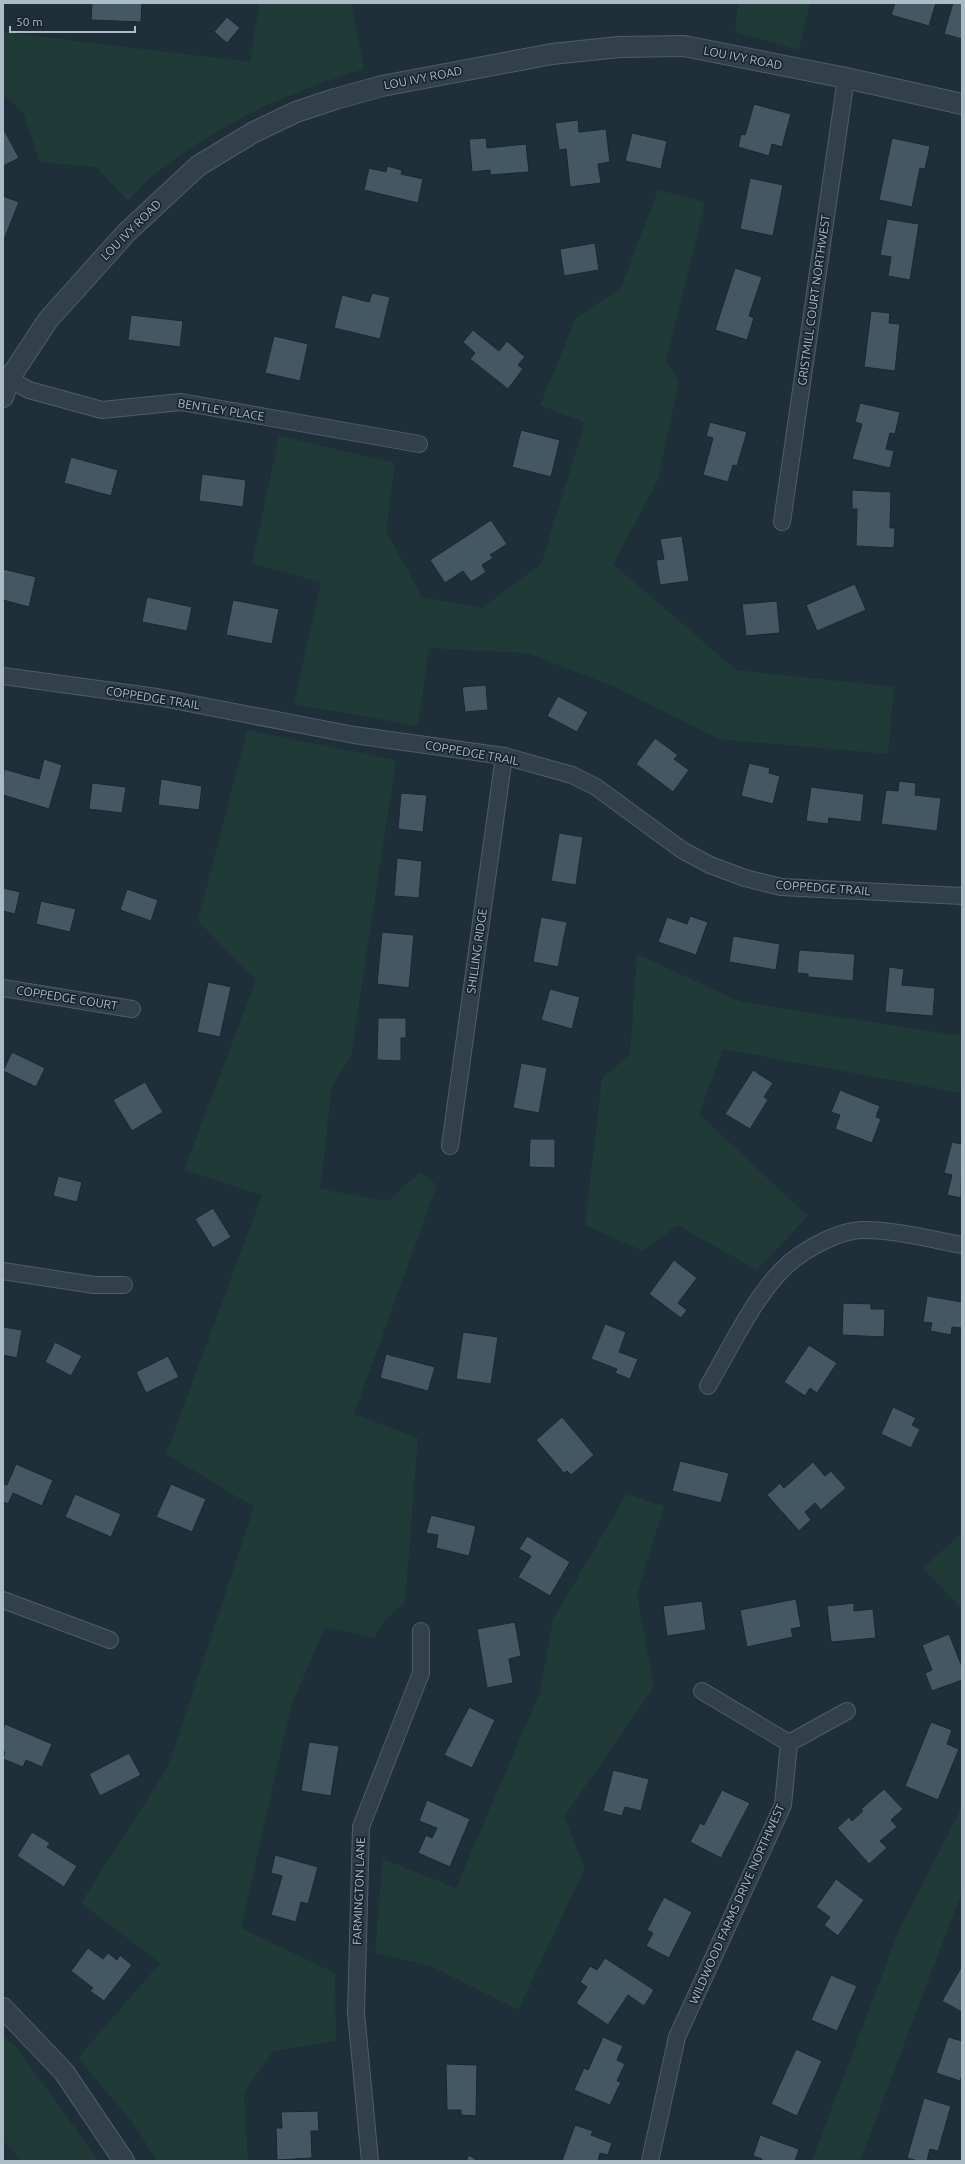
<svg xmlns="http://www.w3.org/2000/svg" width="965" height="2164" viewBox="0 0 965 2164" font-family="Ubuntu,sans-serif">
<style>
.green{fill:#203a37}
.building{fill:#445863;stroke:#192730}
.lines{fill:none;stroke-linecap:round;stroke-linejoin:round}
.minor-casing{stroke:#4f5e67;stroke-width:18}
.tertiary-casing{stroke:#4f5e67;stroke-width:22}
.minor{stroke:#324149;stroke-width:16}
.tertiary{stroke:#324149;stroke-width:20}
.labels{text-anchor:middle;stroke-width:3.5;stroke-linejoin:round;paint-order:stroke}
.street-label{font-size:12px;fill:#acbcc6;stroke:#18252e}
</style>
<rect width="100%" height="100%" fill="#1e2f39"/>
<g class="green">
<path d="M259,3h92l13,66c-74,22 -148,56 -208,104 -10,8 -19,19 -28,28l-32,-34 -56,-5 -17,-50 -20,-17v-63l247,30z"/>
<path d="M738,3h72l-11,47 -64,-18z"/>
<path d="M658,190l47,12 -39,159 13,20 -21,99 -45,84 123,106 158,17 -6,67 -169,-15 -106,-53 -86,-33 -98,-5 -11,78 -124,-22 27,-122 -69,-18 27,-128 116,27 -9,68 36,66 60,11 59,-44 44,-141 -45,-18 36,-87 45,-30z"/>
<path d="M247,730l149,30 -45,296 -19,30 -12,103 68,12 32,-29 17,13 -83,229 64,24 -13,164 -20,18 -11,18 -49,-11 -34,79 -50,222 94,45 1,68 -63,10 -29,42 4,68h-91l-24,-38 -55,-65 82,-95 -79,-60 87,-136 86,-260 -88,-53 96,-259 -78,-25 72,-190 -58,-59z"/>
<path d="M637,954l104,48 221,34v57l-239,-44 -24,65 109,102 -51,54 -80,-45 -34,26 -58,-26 17,-147 28,-23z"/>
<path d="M627,1494l37,12 -27,88 17,93 -90,130 21,51 -67,142 -87,-44 -56,-13 8,-94 73,29 84,-196 13,-73z"/>
<path d="M961,1534l1,1v74l-39,-41z"/>
<path d="M962,1803v88l-102,270h-48l88,-233 58,-113z"/>
<path d="M3,2035l13,12 83,114h-78l-18,-21z"/>
</g>
<g class="building">
<path d="M92,3h50l-1,19 -50,-2z"/>
<path d="M895,3h41l-7,23 -38,-11z"/>
<path d="M953,3h9v36l-18,-5z"/>
<path d="M227,17l13,11 -13,15 -13,-11z"/>
<path d="M754,104l37,10 -9,33 -10,-3 -3,12 -31,-9 3,-13 4,1z"/>
<path d="M578,120l1,12 27,-3 4,33 -12,2 3,19 -31,4 -4,-38 -7,1 -4,-27z"/>
<path d="M3,128l16,30 -16,8z"/>
<path d="M632,133l35,8 -6,28 -36,-8z"/>
<path d="M486,138l1,10 39,-4 3,28 -39,3v-5l-18,2 -3,-33z"/>
<path d="M892,138l38,8 -5,23 -5,-1 -8,39 -33,-7z"/>
<path d="M387,166l15,4 -1,4 22,5 -5,24 -54,-13 5,-22 17,4z"/>
<path d="M750,178l33,7 -10,51 -33,-7z"/>
<path d="M3,196l16,6 -16,40z"/>
<path d="M887,219l32,5 -9,56 -22,-4 3,-19 -11,-2z"/>
<path d="M595,243l4,27 -35,6 -4,-27z"/>
<path d="M735,268l27,9 -13,39 5,2 -7,22 -32,-10z"/>
<path d="M372,293l18,4 -10,42 -46,-11 8,-33 27,7z"/>
<path d="M871,311l19,2 -1,10 11,1 -5,47 -31,-4z"/>
<path d="M131,315l52,6 -3,26 -52,-7z"/>
<path d="M473,330l26,21 8,-10 18,16 -7,8 5,4 -15,20 -38,-30 5,-6 -12,-11z"/>
<path d="M274,336l34,8 -8,37 -35,-8z"/>
<path d="M860,403l40,9 -5,22 -5,-1 -4,16 8,2 -4,17 -38,-9 10,-35 -7,-2z"/>
<path d="M710,422l37,10 -10,34 -4,-1 -5,17 -25,-7 10,-37 -7,-2z"/>
<path d="M521,430l39,10 -9,37 -39,-10z"/>
<path d="M71,457l47,13 -7,26 -47,-13z"/>
<path d="M202,474l44,6 -3,27 -44,-6z"/>
<path d="M852,490l39,2 -1,36h5l-1,20 -38,-2 1,-37h-5z"/>
<path d="M491,520l16,24 -17,11 3,3 -11,7 4,7 -15,10 -8,-11 -18,12 -15,-23z"/>
<path d="M682,536l7,45 -29,4 -4,-25 8,-1 -4,-20z"/>
<path d="M3,569l33,8 -7,30 -26,-7z"/>
<path d="M855,584l11,26 -49,21 -11,-26z"/>
<path d="M147,597l45,10 -5,24 -45,-9z"/>
<path d="M233,600l46,9 -7,35 -46,-9z"/>
<path d="M777,601l3,32 -34,3 -4,-32z"/>
<path d="M486,685l2,25 -23,2 -3,-25z"/>
<path d="M558,696l30,16 -11,20 -30,-16z"/>
<path d="M655,738l23,17 -4,4 15,11 -16,22 -37,-28z"/>
<path d="M44,759l18,6 -13,44 -46,-14 1,-26 35,10z"/>
<path d="M749,763l21,5 -1,5 11,3 -7,28 -32,-8z"/>
<path d="M161,779l41,7 -3,24 -41,-5z"/>
<path d="M899,781l17,2 -1,12 26,3 -4,33 -56,-7 5,-34 12,1z"/>
<path d="M92,783l34,4 -4,26 -33,-4z"/>
<path d="M811,787l53,7 -3,28 -32,-4 -1,6 -22,-3z"/>
<path d="M401,793l26,2 -4,37 -25,-3z"/>
<path d="M559,833l24,4 -7,48 -25,-4z"/>
<path d="M397,858l25,3 -3,37 -25,-2z"/>
<path d="M3,888l17,4 -5,22 -12,-3z"/>
<path d="M127,889l31,11 -7,21 -31,-11z"/>
<path d="M41,901l35,8 -6,23 -34,-8z"/>
<path d="M690,916l18,6 -12,33 -38,-13 9,-25 20,7z"/>
<path d="M541,917l26,5 -9,45 -25,-5z"/>
<path d="M382,932l32,3 -5,53 -32,-4z"/>
<path d="M733,936l47,8 -4,26 -47,-8z"/>
<path d="M799,950l56,4 -2,27 -45,-4v-3l-11,-1z"/>
<path d="M889,967l15,2 -2,16 33,3 -2,28 -48,-4z"/>
<path d="M208,982l23,5 -11,50 -23,-5z"/>
<path d="M550,989l30,8 -8,32 -31,-9z"/>
<path d="M378,1018h28v20h-5v23l-24,-1z"/>
<path d="M12,1052l33,16 -9,19 -33,-16z"/>
<path d="M521,1063l26,5 -8,45 -26,-5z"/>
<path d="M753,1070l20,13 -9,14 4,3 -18,29 -25,-15z"/>
<path d="M145,1082l18,30 -31,19 -19,-31z"/>
<path d="M840,1090l40,16 -4,11 5,2 -9,24 -37,-14 5,-14 -9,-3z"/>
<path d="M530,1139h25v29l-26,-1z"/>
<path d="M952,1142l10,2 -1,54 -14,-3 5,-20 -8,-2z"/>
<path d="M58,1176l24,6 -5,20 -24,-6z"/>
<path d="M213,1208l18,29 -18,11 -18,-29z"/>
<path d="M674,1260l23,18 -19,25 9,7 -6,8 -32,-24z"/>
<path d="M927,1296l35,6v26l-10,-1 -1,8 -21,-4 2,-8 -9,-1z"/>
<path d="M843,1303l28,1v5h14l-1,28 -42,-2z"/>
<path d="M605,1324l21,8 -7,20 19,7 -8,20 -15,-6 2,-4 -26,-10z"/>
<path d="M3,1327l19,3 -5,28 -14,-3z"/>
<path d="M463,1332l35,5 -7,47 -35,-5z"/>
<path d="M55,1342l27,14 -11,20 -26,-14z"/>
<path d="M809,1345l28,18 -20,30 -7,-5 -5,8 -21,-14z"/>
<path d="M386,1354l49,13 -7,24 -48,-13z"/>
<path d="M168,1356l11,21 -33,16 -10,-21z"/>
<path d="M893,1407l23,11 -4,7 8,4 -9,19 -30,-14z"/>
<path d="M562,1417l32,38 -23,20 -4,-4 -3,2 -28,-33z"/>
<path d="M680,1461l49,12 -8,30 -49,-12z"/>
<path d="M813,1462l12,14 6,-5 15,17 -25,22 -6,-7 -10,9 6,8 -12,11 -32,-36 13,-12 4,5z"/>
<path d="M16,1464l37,16 -11,26 -29,-13 -5,11 -5,-2v-18l4,1z"/>
<path d="M171,1484l35,15 -14,33 -36,-15z"/>
<path d="M75,1494l46,20 -10,23 -46,-20z"/>
<path d="M431,1515l45,11 -7,30 -33,-8 2,-13 -12,-2z"/>
<path d="M527,1536l43,26 -20,34 -32,-19 13,-21 -12,-7z"/>
<path d="M796,1599l5,28 -10,2 2,8 -46,10 -7,-37z"/>
<path d="M702,1601l4,29 -39,6 -4,-30z"/>
<path d="M854,1603v8l19,-2 3,29 -45,4 -4,-36z"/>
<path d="M515,1622l6,34 -12,3 4,24 -26,5 -10,-59z"/>
<path d="M949,1634l13,33v13l-30,11 -7,-18 7,-3 -10,-25z"/>
<path d="M469,1707l26,13 -23,48 -28,-13z"/>
<path d="M931,1722l21,8 -5,14 12,5 -21,51 -33,-14z"/>
<path d="M5,1724l47,20 -10,23 -16,-7 -3,7 -20,-8 2,-7 -2,-1v-21z"/>
<path d="M309,1742l30,4 -8,50 -30,-5z"/>
<path d="M129,1753l12,22 -41,21 -11,-22z"/>
<path d="M613,1770l36,9 -8,32 -16,-4 -3,9 -19,-5z"/>
<path d="M884,1789l19,20 -12,11 6,7 -17,14 7,7 -18,16 -32,-36 12,-11 3,4 11,-10 -2,-2z"/>
<path d="M722,1790l28,13 -29,55 -31,-16 10,-19 4,2z"/>
<path d="M427,1800l43,19 -20,48 -32,-14 8,-18 6,3 5,-10 -18,-7z"/>
<path d="M32,1832l18,11 -3,4 30,19 -13,21 -47,-31z"/>
<path d="M275,1855l43,12 -10,37 -7,-2 -5,20 -25,-7 11,-39 -11,-3z"/>
<path d="M836,1879l28,21 -26,36 -14,-11 6,-8 -14,-10z"/>
<path d="M664,1897l28,15 -23,46 -23,-12 7,-13 -6,-3z"/>
<path d="M88,1948l15,11 5,-6 9,7 3,-5 12,10 -28,36 -14,-10 3,-3 -22,-17z"/>
<path d="M605,1958l49,32 -10,16 -16,-11 -20,30 -32,-22 11,-16 -7,-5 10,-16 7,4z"/>
<path d="M962,1966v46l-20,-11z"/>
<path d="M831,1975l26,11 -20,45 -26,-11z"/>
<path d="M603,2037l20,9 -6,14 8,4 -8,17 4,1 -11,23 -36,-15 10,-22 4,2z"/>
<path d="M948,2037l14,4v34l-2,6 -24,-8z"/>
<path d="M796,2049l26,12 -25,55 -26,-12z"/>
<path d="M446,2064l31,1 -1,51 -15,-1v-5h-14z"/>
<path d="M924,2098l27,8 -13,45 -8,-2 -3,12h-9l-11,-3z"/>
<path d="M318,2111l1,20h-8l1,27 -35,2 -1,-32h6l-1,-16z"/>
<path d="M575,2125l18,6 -2,4 21,8 -4,12 -8,-2 -2,8h-36z"/>
<path d="M760,2135l39,14 -4,12h-34l1,-2 -9,-3z"/>
<path d="M469,2155l9,6h-12z"/>
</g>
<g class="lines">
<g class="minor-casing">
<g id="minor">
<path d="M3,376l26,14 73,20 79,-8 238,42"/>
<path d="M782,522l64,-444"/>
<path d="M3,676l154,21 197,38 150,21 68,19 24,12 86,63 28,15 35,13 36,9 181,9"/>
<path d="M3,988l129,21"/>
<path d="M450,1146l54,-390"/>
<path d="M3,1271l91,14h30"/>
<path d="M708,1386c21,-36 45,-86 73,-115 13,-14 28,-23 45,-31 11,-5 24,-10 37,-10 33,0 67,9 99,15"/>
<path d="M3,1600l107,40"/>
<path d="M789,1743l58,-32"/>
<path d="M370,2161l-14,-148 5,-186 60,-154v-42"/>
<path d="M650,2161l27,-124 106,-232 6,-62 -87,-52"/>
</g>
</g>
<g class="tertiary-casing">
<g id="tertiary">
<path d="M3,397l6,-18 39,-59 79,-88 71,-66 56,-34 42,-20 39,-13 47,-13 170,-32 67,-7 65,-1 162,32 116,26"/>
<path d="M3,2008l61,64 60,89"/>
</g>
</g>
<use href="#minor" class="minor"/>
<use href="#tertiary" class="tertiary"/>
</g>
<g class="labels">
<g class="street-label">
<text transform="translate(743 58) rotate(11)" y="4">LOU IVY ROAD</text>
<text transform="translate(423 78) rotate(-11)" y="4">LOU IVY ROAD</text>
<text transform="translate(131 230) rotate(-45)" y="4">LOU IVY ROAD</text>
<text transform="translate(814 300) rotate(-82)" y="4">GRISTMILL COURT NORTHWEST</text>
<text transform="translate(221 410) rotate(9)" y="4">BENTLEY PLACE</text>
<text transform="translate(153 698) rotate(9)" y="4">COPPEDGE TRAIL</text>
<text transform="translate(472 753) rotate(10)" y="4">COPPEDGE TRAIL</text>
<text transform="translate(823 888) rotate(4)" y="4">COPPEDGE TRAIL</text>
<text transform="translate(477 951) rotate(-82)" y="4">SHILLING RIDGE</text>
<text transform="translate(67 998) rotate(9)" y="4">COPPEDGE COURT</text>
<text transform="translate(359 1891) rotate(-88)" y="4">FARMINGTON LANE</text>
<text transform="translate(737 1904) rotate(-66)" y="4">WILDWOOD FARMS DRIVE NORTHWEST</text>
</g>
</g>
<rect width="965" height="2164" fill="none" stroke="#acbcc6" stroke-width="8"/>
<path d="M10 26v6h125v-6" fill="none" stroke="#acbcc6" stroke-width="2"/>
<text x="16" y="26" font-size="12" fill="#acbcc6" stroke="#18252e" stroke-width="3" paint-order="stroke">50 m</text>
</svg>
